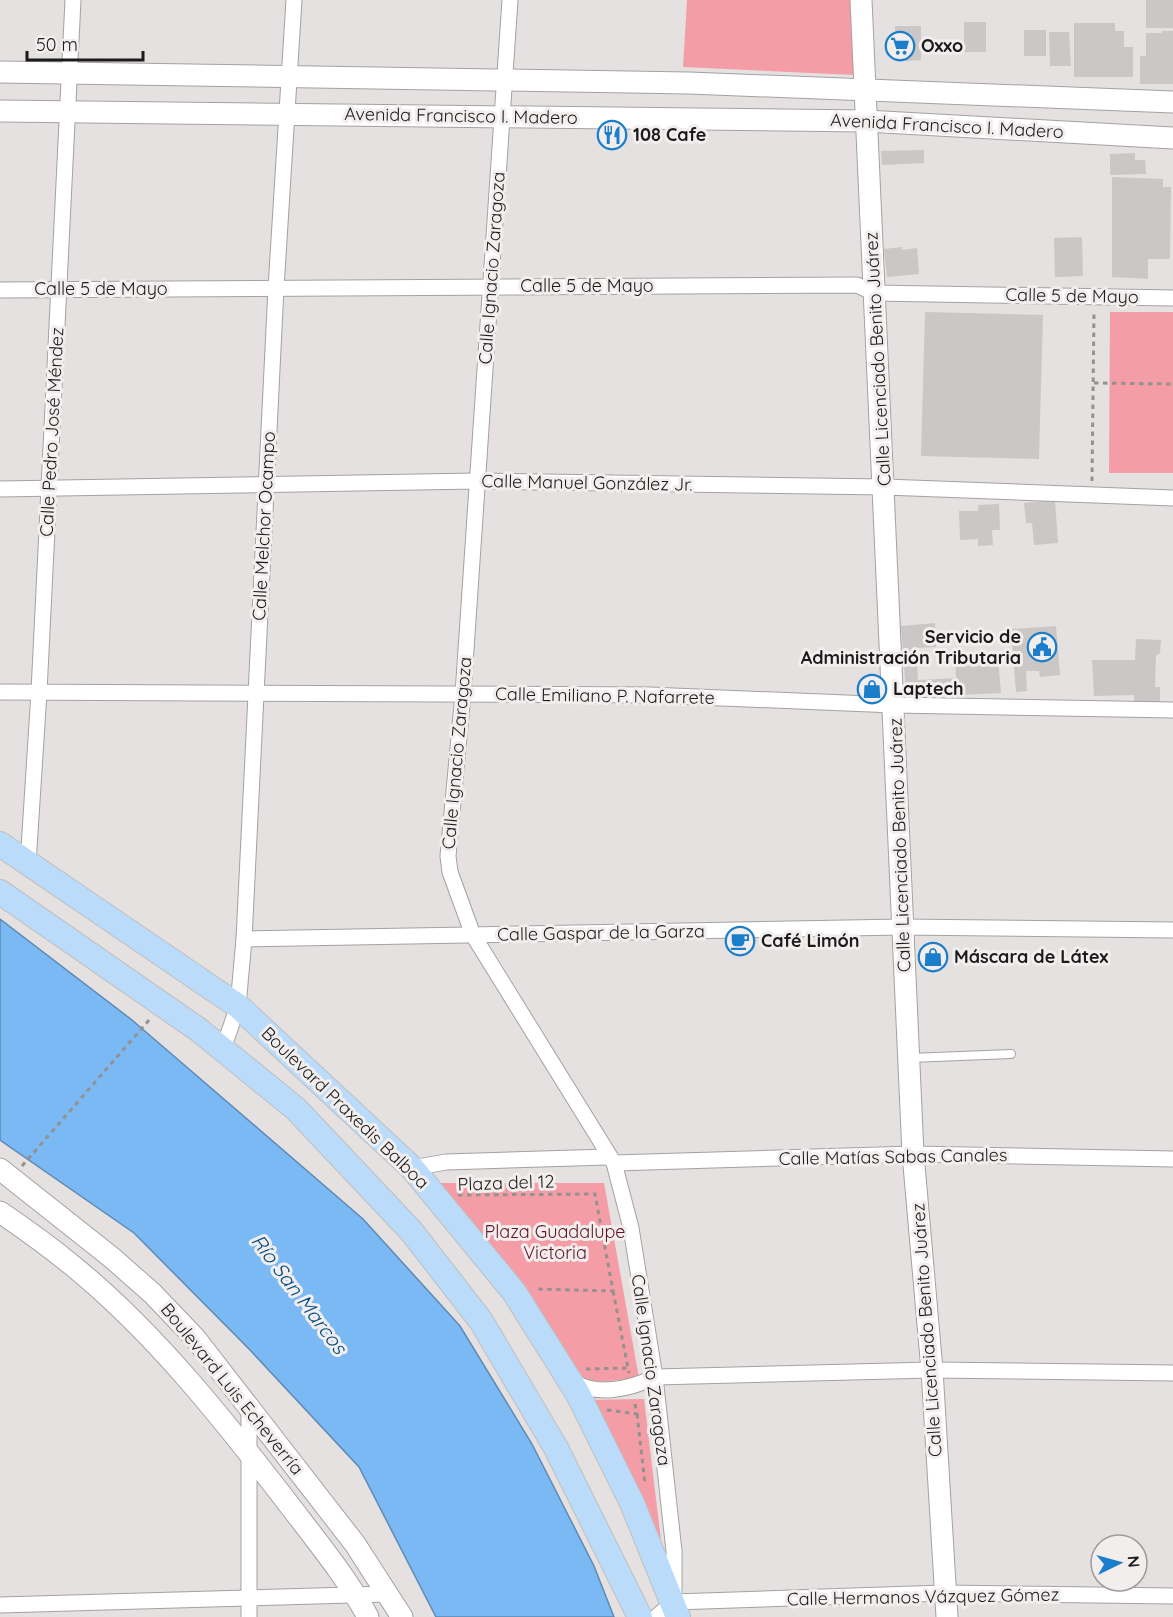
<svg xmlns="http://www.w3.org/2000/svg" width="1173" height="1617" viewBox="0 0 1173 1617" font-family="Quicksand,sans-serif">
<style>
.green{fill:#f49da6}
.water{fill:#7ab9f4;stroke:#5e8ab3;stroke-width:1.5}
.building{fill:#cbc7c7}
.lines{fill:none;stroke-linecap:round;stroke-linejoin:round}
.lane-casing{stroke:#a5a1a2;stroke-width:10}
.street-casing{stroke:#a5a1a2;stroke-width:17}
.secondary-casing{stroke:#a5a1a2;stroke-width:23}
.primary-casing{stroke:#bfbfbf;stroke-width:26}
.path{stroke:#949191;stroke-width:3;stroke-dasharray:4.5 4.5;stroke-linecap:butt}
.lane{stroke:#fff;stroke-width:8}
.street{stroke:#fff;stroke-width:15}
.secondary{stroke:#fff;stroke-width:21}
.primary{stroke:#badbfa;stroke-width:24}
.labels{text-anchor:middle;stroke-width:6;stroke-linejoin:round;paint-order:stroke}
.poi-label{font-size:18px;font-weight:bold;fill:#1c1b1b;stroke:#f2eeee;text-anchor:start}
.street-label{font-size:18px;fill:#1c1b1b;stroke:#f2eeee}
.park-label{font-size:18px;fill:#601224;stroke:#f2eeee}
.water-label{font-size:20px;font-style:italic;fill:#024e83;stroke:#f2eeee}
</style>
<rect width="100%" height="100%" fill="#e5e1e1"/>
<g class="green">
<path d="M687,0h165l2,75 -171,-8z"/>
<path d="M1110,312h63v161h-64z"/>
<path d="M436,1183h168l35,195 -39,4 -27,-7z"/>
<path d="M644,1399l18,150 -80,-149z"/>
</g>
<path class="water" d="M0,919l132,101 231,199 97,107 72,118 62,122 20,51h-178l-77,-150 -109,-117 -116,-117 -134,-93z"/>
<g class="building">
<rect x="1146" y="0" width="27" height="28"/>
<rect x="964" y="22" width="22" height="30"/>
<path d="M1074,23h41v8h9v16h9v30h-59z"/>
<path d="M895,26h26v34l-16,1 -10,-10z"/>
<rect x="1024" y="30" width="22" height="26"/>
<path d="M1162,31h11v53h-33v-28h6v-23h16z"/>
<path d="M1049,32h20l2,34h-21z"/>
<path d="M924,150v13l-42,2 -1,-14z"/>
<path d="M1135,153v7h10l1,14 -36,1v-21z"/>
<path d="M1112,177l51,2v8h8l-1,72h-22v20l-36,-2z"/>
<path d="M1082,237l1,39 -28,1 -1,-39z"/>
<path d="M902,247v3l15,-2 2,26 -32,3 -3,-28z"/>
<path d="M925,312l118,3 -4,144 -118,-3z"/>
<path d="M1055,500l3,43 -24,2 -2,-22h-6l-2,-20z"/>
<path d="M999,504l1,26h-8l1,15 -15,1v-7l-18,1 -1,-29h19v-6z"/>
<path d="M935,623l1,24 -20,1 2,32 38,-2 -1,-18 43,-3 3,36 -66,3v-2h-29l-5,-68z"/>
<path d="M1056,626l4,49 -20,2 -1,-6h-13l1,20 -11,1 -5,-63z"/>
<path d="M1136,639l25,1 -1,13 -4,3 -1,31h5v17l-26,-1v-8l-40,1 -2,-36h43z"/>
</g>
<g class="lines">
<g class="lane-casing">
<path id="lane" d="M910,1058l101,-4"/>
</g>
<g class="street-casing">
<g id="street">
<path d="M510,0l-47,694 -15,162 2,16 23,63 141,228 17,65 24,149 19,174v42"/>
<path d="M0,290l857,-5 17,8 299,5"/>
<path d="M0,489l477,-8 408,6 288,11"/>
<path d="M0,692l649,3 245,10 279,5"/>
<path d="M28,864l11,-172 34,-692"/>
<path d="M244,939l658,-12 271,3"/>
<path d="M223,1049l15,-43 6,-67 32,-651 18,-288"/>
<path d="M614,1163l299,-9 260,5"/>
<path d="M412,1168l34,-6 162,-5"/>
<path d="M572,1381c25,16 58,8 83,-4l277,-7 241,3"/>
<path d="M249,1409v208"/>
<path d="M674,1602l270,-9 229,3"/>
<path d="M0,1605l387,-11"/>
<path d="M656,1617l18,-15"/>
</g>
</g>
<g class="secondary-casing">
<g id="secondary">
<path d="M861,0l52,1154 19,216 15,247"/>
<path d="M0,72l689,11 484,19"/>
<path d="M0,111l866,10 307,17"/>
<path d="M0,1169l111,88 41,36 43,45 160,206 47,73"/>
<path d="M0,1212c25,17 50,35 73,54 82,67 150,153 214,236 28,37 59,74 81,115"/>
</g>
</g>
<g class="primary-casing">
<g id="primary">
<path d="M0,844l238,162 174,162 102,124 64,102 54,109 46,114"/>
<path d="M0,892l199,138 97,79 116,123 69,89 75,127 84,169"/>
</g>
</g>
<g class="path">
<path d="M1094,383l79,1"/>
<path d="M1092,481l2,-171"/>
<path d="M22,1166l128,-147"/>
<path d="M458,1195l137,-1 18,97 -79,-2"/>
<path d="M613,1291l15,77"/>
<path d="M586,1369l42,-1 1,5"/>
<path d="M607,1410l30,4 -3,-14"/>
<path d="M637,1414l8,70"/>
</g>
<use href="#lane" class="lane"/>
<use href="#street" class="street"/>
<use href="#secondary" class="secondary"/>
<use href="#primary" class="primary"/>
</g>
<defs>
<g id="supermarket-ring" transform="scale(1.5)"><circle r="9.5" fill="#f2eeee" stroke="#1b7eca" stroke-width="1.5"/><path d="M-6-5.5h2.5l.6 2H6L4.5 2H-2.5L-4.4-4H-6ZM-1.5 3.2a1.3 1.3 0 1 0 .1 0ZM3 3.2a1.3 1.3 0 1 0 .1 0Z" fill="#1b7eca"/></g>
<g id="restaurant-ring" transform="scale(1.5)"><circle r="9.5" fill="#f2eeee" stroke="#1b7eca" stroke-width="1.5"/><path d="M-5-6h1v4h1v-4h1v4h1v-4h1v5L-1.5 .5V6h-2V.5L-5-1ZM5-6V6H3V1.5H1.5Q1.5-4 5-6Z" fill="#1b7eca"/></g>
<g id="civic-ring" transform="scale(1.5)"><circle r="9.5" fill="#f2eeee" stroke="#1b7eca" stroke-width="1.5"/><path d="M-.6-6.5H3V-4.5H.6V-3L4-1V1h2V6H-6V1h2V-1L-.6-3ZM-1.2 2.5V6h2.4V2.5Z" fill="#1b7eca"/></g>
<g id="shop-ring" transform="scale(1.5)"><circle r="9.5" fill="#f2eeee" stroke="#1b7eca" stroke-width="1.5"/><path d="M-5-2.5h2.3a2.7 3.5 0 0 1 5.4 0H5L5.5 6h-11ZM-1.5-2.5h3a1.5 2.3 0 0 0-3 0Z" fill="#1b7eca"/></g>
<g id="cafe-ring" transform="scale(1.5)"><circle r="9.5" fill="#f2eeee" stroke="#1b7eca" stroke-width="1.5"/><path d="M-5.5-4.5H6V0H3Q3 3.5 0 3.5H-2.5Q-5.5 3.5-5.5 0ZM3-3.2v2h1.7v-2ZM-6 4.5H4V6H-6Z" fill="#1b7eca"/></g>
</defs>
<g fill-rule="evenodd">
<use href="#supermarket-ring" x="900" y="46"/>
<use href="#restaurant-ring" x="612" y="135"/>
<use href="#civic-ring" x="1042" y="647"/>
<use href="#shop-ring" x="872" y="689"/>
<use href="#cafe-ring" x="740" y="941"/>
<use href="#shop-ring" x="933" y="957"/>
</g>
<g class="labels">
<g class="poi-label">
<text x="921" y="52">Oxxo</text>
<text x="633" y="141">108 Cafe</text>
<text x="1021" y="643" text-anchor="end">Servicio de<tspan x="1021" dy="21">Administración Tributaria</tspan></text>
<text x="893" y="695">Laptech</text>
<text x="761" y="947">Café Limón</text>
<text x="954" y="963">Máscara de Látex</text>
</g>
<g class="street-label">
<text transform="translate(461 116) rotate(1)" y="6">Avenida Francisco I. Madero</text>
<text transform="translate(947 126) rotate(3)" y="6">Avenida Francisco I. Madero</text>
<text transform="translate(492 268) rotate(-86)" y="6">Calle Ignacio Zaragoza</text>
<text x="587" y="292">Calle 5 de Mayo</text>
<text x="101" y="295">Calle 5 de Mayo</text>
<text transform="translate(1072 296) rotate(1)" y="6">Calle 5 de Mayo</text>
<text transform="translate(878 359) rotate(-93)" y="6">Calle Licenciado Benito Juárez</text>
<text transform="translate(52 432) rotate(-87)" y="6">Calle Pedro José Méndez</text>
<text transform="translate(587 483) rotate(1)" y="6">Calle Manuel González Jr.</text>
<text transform="translate(264 526) rotate(-87)" y="6">Calle Melchor Ocampo</text>
<text transform="translate(605 696) rotate(1)" y="6">Calle Emiliano P. Nafarrete</text>
<text transform="translate(457 753) rotate(-85)" y="6">Calle Ignacio Zaragoza</text>
<text transform="translate(900 845) rotate(-92)" y="6">Calle Licenciado Benito Juárez</text>
<text transform="translate(601 933) rotate(-1)" y="6">Calle Gaspar de la Garza</text>
<text transform="translate(345 1108) rotate(44)" y="6">Boulevard Praxedis Balboa</text>
<text transform="translate(893 1157) rotate(-1)" y="6">Calle Matías Sabas Canales</text>
<text transform="translate(506 1183) rotate(-2)" y="6">Plaza del 12</text>
<text transform="translate(927 1330) rotate(-94)" y="6">Calle Licenciado Benito Juárez</text>
<text transform="translate(651 1370) rotate(82)" y="6">Calle Ignacio Zaragoza</text>
<text transform="translate(232 1389) rotate(51)" y="6">Boulevard Luis Echeverría</text>
<text transform="translate(923 1597) rotate(-1)" y="6">Calle Hermanos Vázquez Gómez</text>
</g>
<g class="park-label">
<text x="555" y="1238">Plaza Guadalupe<tspan x="555" dy="21">Victoria</tspan></text>
</g>
<g class="water-label">
<text transform="translate(299 1294) rotate(53)" y="7">Río San Marcos</text>
</g>
</g>
<g transform="translate(1119 1563) rotate(85)"><circle r="28" fill="#f2eeee" stroke="#9c9a9a" stroke-width="1.5"/>
<path d="M0-4.5L10 22L0 15L-10 22Z" fill="#1b7eca"/>
<text y="-9" font-size="16" font-weight="bold" text-anchor="middle" fill="#1c1b1b">N</text>
</g>
<path d="M27 51v9h116v-9" fill="none" stroke="#1c1b1b" stroke-width="3"/>
<text x="36" y="51" font-size="18" fill="#1c1b1b" stroke="#f2eeee" stroke-width="4.5" paint-order="stroke">50 m</text>
</svg>
